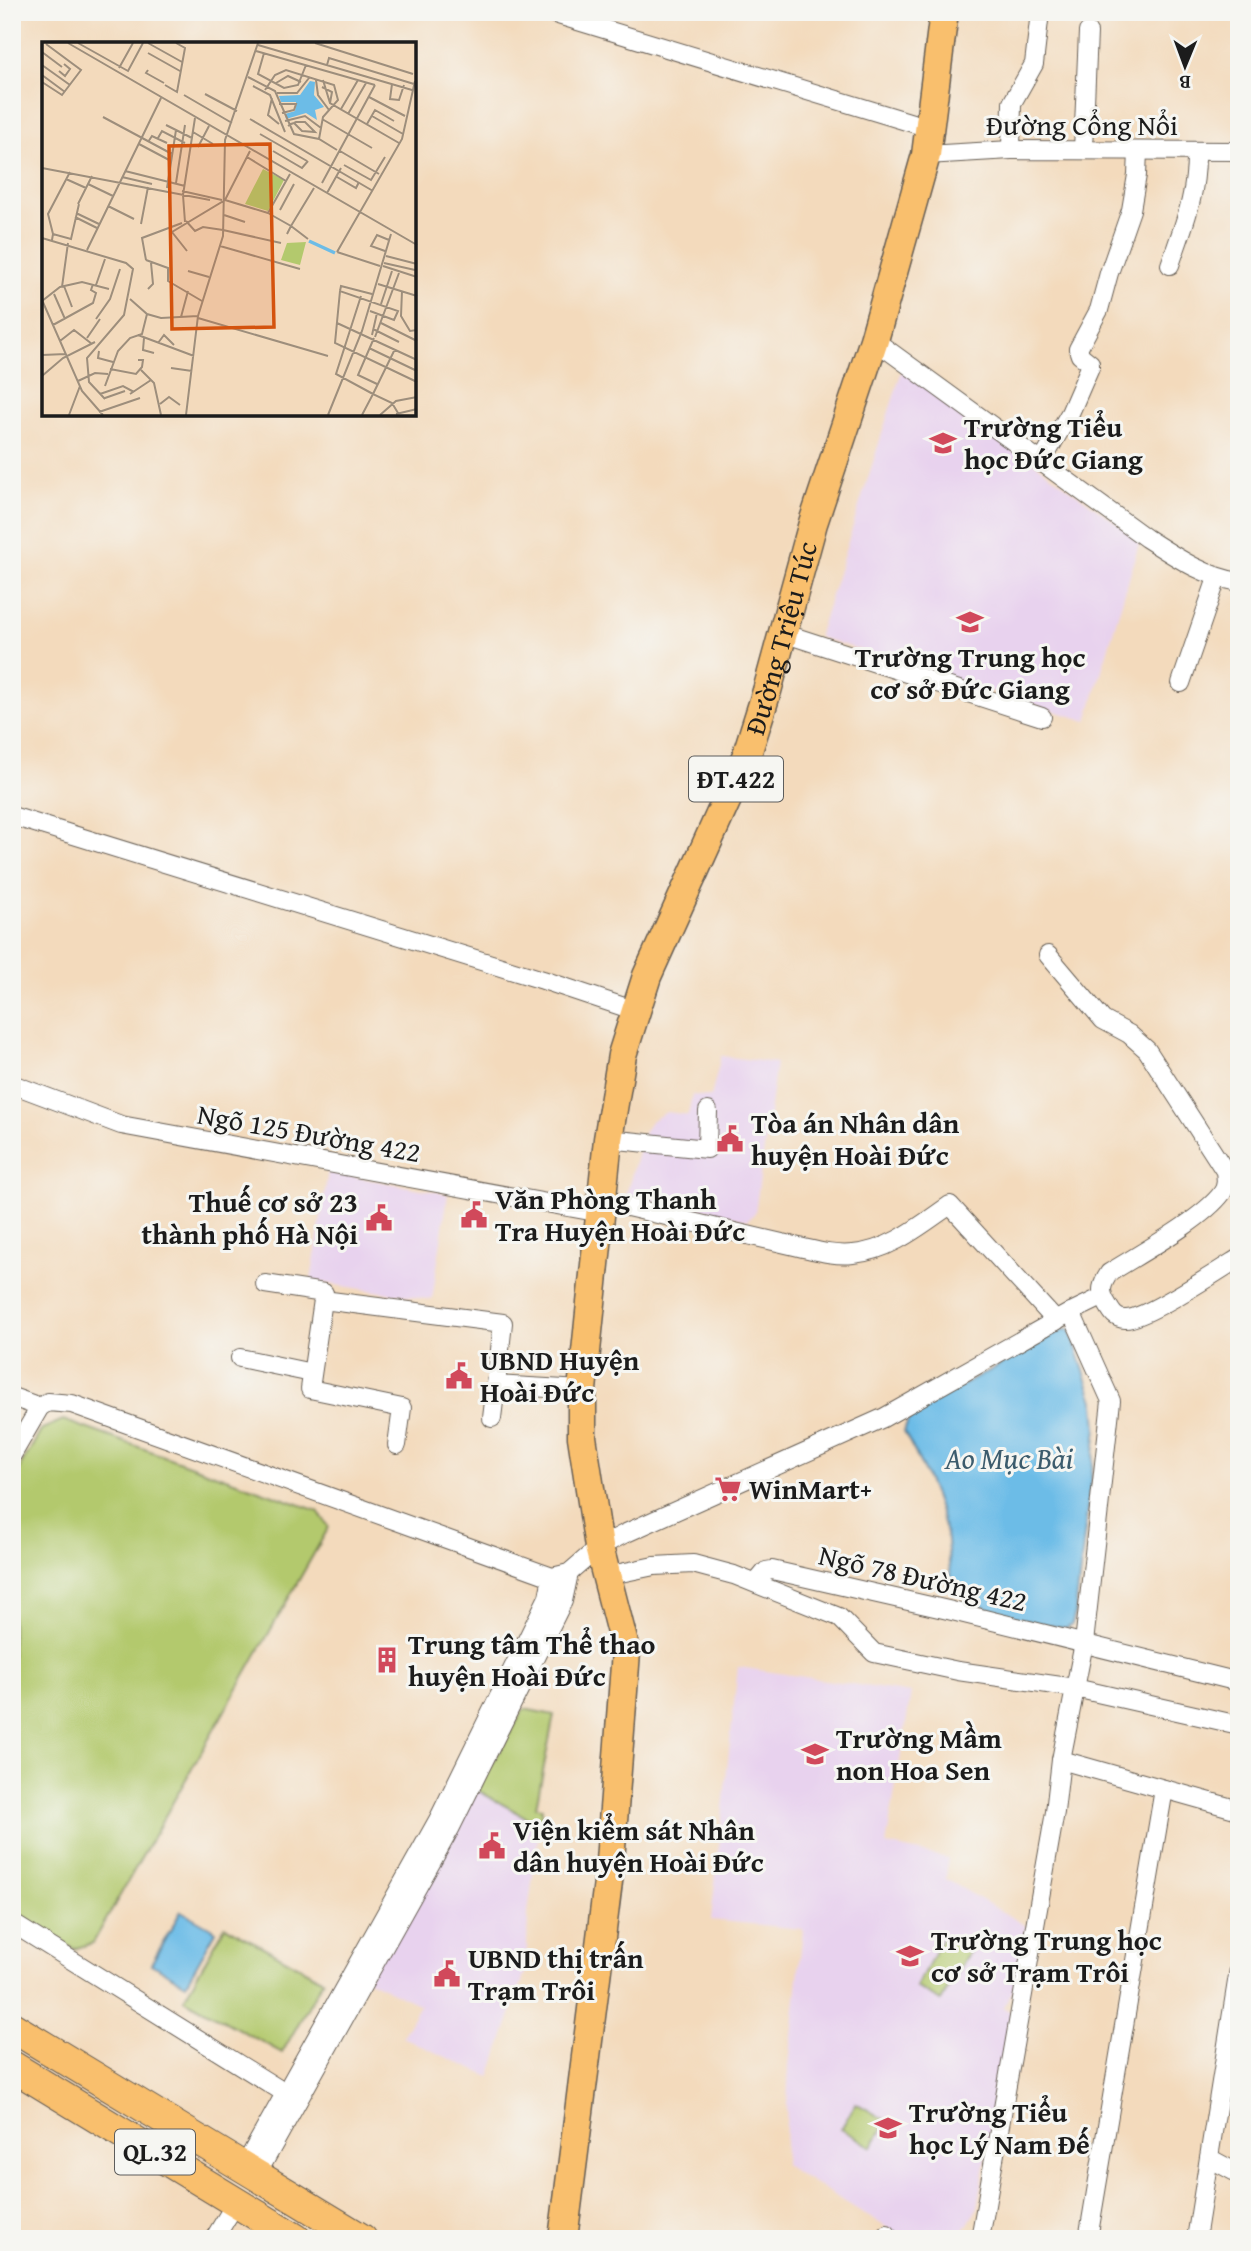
<svg xmlns="http://www.w3.org/2000/svg" width="1251" height="2251" viewBox="0 0 1251 2251" font-family="'Gentium Book Plus',serif">
<style>
.built{fill:#e8d2ee}
.green{fill:#b3c96d;stroke:#687244;stroke-width:2}
.water{fill:#6cbce7;stroke:#446c82;stroke-width:2}
.lines{fill:none;stroke-linecap:round;stroke-linejoin:round}
.minor-casing{stroke:#675e54;stroke-width:20}
.primary-casing{stroke:#675e54;stroke-width:31}
.trunk-casing{stroke:#675e54;stroke-width:32}
.minor{stroke:#fff;stroke-width:18}
.primary{stroke:#f9bf6d;stroke-width:28}
.trunk{stroke:#f9bf6d;stroke-width:30}
.labels{text-anchor:middle;stroke-width:6;stroke-linejoin:round;paint-order:stroke}
.shield{fill:#f6f6f2;stroke:#5d5d5c;stroke-width:2}
.shield-label{font-size:26px;font-weight:bold;fill:#1c1c1c}
.street-label{font-size:28px;fill:#1c1c1c;stroke:#f6f6f2}
.poi-label{font-size:28px;font-weight:bold;fill:#1c1c1c;stroke:#f6f6f2;text-anchor:start}
.water-label{font-size:30px;font-style:italic;fill:#3c5c6d;stroke:#f6f6f2}
.inset-river{fill:none;stroke:#6cbce7;stroke-width:3.5}
.inset-road{fill:none;stroke:#9d8e7c;stroke-width:2}
.view{fill:#d4530e;fill-opacity:0.15;stroke:#d4530e;stroke-width:3.5}
.inset-edge{fill:none;stroke:#1c1c1c;stroke-width:3.5}
</style>
<rect width="100%" height="100%" fill="#f6f6f2"/>
<filter id="ink" filterUnits="userSpaceOnUse"><feTurbulence type="fractalNoise" baseFrequency=".0143" numOctaves="2"/><feDisplacementMap in="SourceGraphic" scale="14" xChannelSelector="R" yChannelSelector="G"/><feConvolveMatrix kernelMatrix="1 2 1 2 8 2 1 2 1" color-interpolation-filters="sRGB"/></filter>
<filter id="wash" filterUnits="userSpaceOnUse"><feTurbulence type="fractalNoise" baseFrequency=".00686" numOctaves="4" result="noise"/><feDisplacementMap in="SourceGraphic" scale="28" xChannelSelector="R" yChannelSelector="G"/><feGaussianBlur stdDeviation="1.57" result="paint"/><feColorMatrix in="noise" values="0 0 0 0 0 0 0 0 0 0 0 0 0 0 0 0 0 1.4 0 .05"/><feComposite in="paint" operator="in"/></filter>
<g filter="url(#wash)">
<rect width="100%" height="100%" fill="#f3dabc"/>
<g class="built">
<path d="M903,367l237,173 -53,181 -269,-84z"/>
<path d="M721,1056l55,7 -21,150 -8,7 -65,-16 -57,-5 19,-68 8,-11 15,-8 21,3 4,-20 19,2z"/>
<path d="M328,1172l120,22 -16,106 -121,-19z"/>
<path d="M738,1667l173,26 -25,152 62,13 -2,21 80,47 -10,59 -13,22 8,5 -33,195 -19,32h-53l-122,-74 5,-99 14,-137 -92,-9z"/>
<path d="M477,1790l63,35 -12,87 -2,58 -36,107 -88,-40 18,-32 -54,-26z"/>
</g>
<g class="green">
<path d="M63,1420l255,91 11,16 -236,416 -19,6 -62,-37v-431l30,-52z"/>
<path d="M524,1709l30,6 -18,92 6,1 -2,17 -63,-35z"/>
<path d="M225,1926l98,54 -41,73 -98,-54z"/>
<path d="M943,1937l26,14 -28,50 -25,-14z"/>
<path d="M856,2103l31,18 -15,26 -31,-18z"/>
</g>
<g class="water">
<path d="M1070,1329l25,75 2,24 -22,185 -3,11 -7,4c-26,-4 -93,-18 -108,-40 -11,-15 -7,-40 -12,-58 -9,-34 -24,-68 -41,-98l4,-12 18,-14 137,-76z"/>
<path d="M181,1911l35,20 -30,53 -35,-20z"/>
</g>
</g>
<g filter="url(#ink)">
<g class="lines">
<g class="minor-casing">
<g id="minor">
<path d="M548,12l381,116"/>
<path d="M1011,150l1,-47 22,-39 6,-52"/>
<path d="M1083,150l5,-118"/>
<path d="M926,155l85,-5 228,1"/>
<path d="M1170,265c14,-41 27,-70 26,-114"/>
<path d="M874,340l272,198c30,19 57,38 93,44"/>
<path d="M1041,463l29,-50 20,-46v-4l-10,-8 -2,-6 21,-39 10,-37 22,-63 6,-35 1,-24"/>
<path d="M783,633l259,84"/>
<path d="M1181,683l36,-105"/>
<path d="M12,816l531,164 93,31"/>
<path d="M1048,955l55,65 26,14 18,16 78,121c1,8 2,15 -3,22 -20,27 -83,61 -113,80 -7,11 -10,18 -3,29 5,8 8,17 19,17 19,1 95,-49 114,-61"/>
<path d="M12,1084l109,41 480,88"/>
<path d="M608,1139l99,10 1,-38"/>
<path d="M602,1201l197,46c18,4 36,9 54,7 37,-3 68,-29 97,-49l106,116"/>
<path d="M265,1284l59,9 -14,96 92,19 -5,37"/>
<path d="M323,1300l180,23 -7,62 86,5"/>
<path d="M240,1358l72,15"/>
<path d="M12,1397l28,10"/>
<path d="M492,1418l4,-33"/>
<path d="M12,1455l28,-48 8,-5 24,2 480,173 17,-4 30,-26 25,-13 259,-116 188,-106 31,-15"/>
<path d="M606,1576l48,-10 39,-2 41,11 105,42 35,36 84,18 117,17 164,37"/>
<path d="M756,1583l10,-12 6,-1 176,40 291,72"/>
<path d="M1061,1760l178,50"/>
<path d="M12,1923l273,170"/>
<path d="M1209,2158l30,16"/>
<path d="M244,2167l194,-347 110,-223 4,-20"/>
<path d="M257,2174l194,-347 112,-226 6,-28"/>
<path d="M214,2239l23,-38"/>
<path d="M883,2239l4,-5"/>
<path d="M980,2239l75,-427 6,-52 23,-117 27,-242 -40,-89"/>
<path d="M1088,2239l76,-450"/>
<path d="M1196,2239l43,-270"/>
</g>
</g>
<g class="primary-casing">
<g id="primary">
<path id="s1" d="M563,2239l46,-365 17,-222 -27,-105 -17,-110v-47l26,-251 14,-84 25,-79 99,-219 21,-66 46,-168 61,-183 52,-185 18,-143"/>
</g>
</g>
<g class="trunk-casing">
<g id="trunk">
<path d="M12,2027l350,212"/>
<path d="M12,2066l284,173"/>
</g>
</g>
<use href="#minor" class="minor"/>
<use href="#primary" class="primary"/>
<use href="#trunk" class="trunk"/>
</g>
</g>
<defs>
<g id="school-bare" transform="scale(2.1)"><path d="M0-5L7-2L0 1L-7-2ZM-4 1L0 2.5L4 1V4Q0 6-4 4Z" fill="#d1495b" stroke="#f6f6f2" stroke-width="2.5" paint-order="stroke"/></g>
<g id="civic-bare" transform="scale(2.1)"><path d="M-.6-6.5H3V-4.5H.6V-3L4-1V1h2V6H-6V1h2V-1L-.6-3ZM-1.2 2.5V6h2.4V2.5Z" fill="#d1495b" stroke="#f6f6f2" stroke-width="2.5" paint-order="stroke"/></g>
<g id="supermarket-bare" transform="scale(2.1)"><path d="M-6-5.5h2.5l.6 2H6L4.5 2H-2.5L-4.4-4H-6ZM-1.5 3.2a1.3 1.3 0 1 0 .1 0ZM3 3.2a1.3 1.3 0 1 0 .1 0Z" fill="#d1495b" stroke="#f6f6f2" stroke-width="2.5" paint-order="stroke"/></g>
<g id="building-bare" transform="scale(2.1)"><path d="M-4-6H4V6H1V3H-1V6H-4ZM-2.5-4.3h1.7v1.8h-1.7ZM.8-4.3h1.7v1.8H.8ZM-2.5-1h1.7V.8h-1.7ZM.8-1h1.7V.8H.8Z" fill="#d1495b" stroke="#f6f6f2" stroke-width="2.5" paint-order="stroke"/></g>
</defs>
<g fill-rule="evenodd">
<use href="#school-bare" x="943" y="443"/>
<use href="#school-bare" x="970" y="622"/>
<use href="#civic-bare" x="730" y="1139"/>
<use href="#civic-bare" x="474" y="1215"/>
<use href="#civic-bare" x="379" y="1218"/>
<use href="#civic-bare" x="459" y="1376"/>
<use href="#supermarket-bare" x="728" y="1489"/>
<use href="#building-bare" x="387" y="1660"/>
<use href="#school-bare" x="815" y="1754"/>
<use href="#civic-bare" x="492" y="1846"/>
<use href="#school-bare" x="910" y="1956"/>
<use href="#civic-bare" x="447" y="1974"/>
<use href="#school-bare" x="888" y="2128"/>
</g>
<g class="labels">
<g class="shield">
<rect x="689" y="756.5" width="94" height="45" rx="5"/>
<rect x="115" y="2129.5" width="80" height="45" rx="5"/>
</g>
<g class="shield-label">
<text x="736" y="788">ĐT.422</text>
<text x="155" y="2161">QL.32</text>
</g>
<g class="street-label">
<text x="1082" y="135">Đường Cổng Nổi</text>
<text dy="10" stroke="none"><textPath href="#s1" startOffset="1642">Đường Triệu Túc</textPath></text>
<text transform="translate(309 1133) rotate(10)" y="10">Ngõ 125 Đường 422</text>
<text transform="translate(923 1578) rotate(13)" y="10">Ngõ 78 Đường 422</text>
</g>
<g class="poi-label">
<text x="964" y="437">Trường Tiểu<tspan x="964" dy="32">học Đức Giang</tspan></text>
<text x="970" y="667" text-anchor="middle">Trường Trung học<tspan x="970" dy="32">cơ sở Đức Giang</tspan></text>
<text x="751" y="1133">Tòa án Nhân dân<tspan x="751" dy="32">huyện Hoài Đức</tspan></text>
<text x="495" y="1209">Văn Phòng Thanh<tspan x="495" dy="32">Tra Huyện Hoài Đức</tspan></text>
<text x="358" y="1212" text-anchor="end">Thuế cơ sở 23<tspan x="358" dy="32">thành phố Hà Nội</tspan></text>
<text x="480" y="1370">UBND Huyện<tspan x="480" dy="32">Hoài Đức</tspan></text>
<text x="749" y="1499">WinMart+</text>
<text x="408" y="1654">Trung tâm Thể thao<tspan x="408" dy="32">huyện Hoài Đức</tspan></text>
<text x="836" y="1748">Trường Mầm<tspan x="836" dy="32">non Hoa Sen</tspan></text>
<text x="513" y="1840">Viện kiểm sát Nhân<tspan x="513" dy="32">dân huyện Hoài Đức</tspan></text>
<text x="931" y="1950">Trường Trung học<tspan x="931" dy="32">cơ sở Trạm Trôi</tspan></text>
<text x="468" y="1968">UBND thị trấn<tspan x="468" dy="32">Trạm Trôi</tspan></text>
<text x="909" y="2122">Trường Tiểu<tspan x="909" dy="32">học Lý Nam Đế</tspan></text>
</g>
<g class="water-label">
<text x="1009" y="1469">Ao Mục Bài</text>
</g>
</g>
<g transform="translate(42 42)">
<rect width="374" height="374" fill="#f3dabc"/>
<path d="M221,127l21,11 -16,31 -23,-7zM264,200l-6,23 -19,-5 6,-17z" fill="#b3c96d"/>
<path d="M268,39l5,1 -1,13 10,12 -9,3 2,10 -11,-7 -20,6 -1,-5 10,-3 1,-9h-15l-2,-6 21,-1z" fill="#6cbce7"/>
<path class="inset-river" d="M267,199l26,12"/>
<path class="inset-road" d="M26,1l349,202M36,1l50,28 15,-28M106,1l34,19M273,1l98,31M216,3l154,45M214,9l119,34M0,10l20,15M106,11l32,18M222,11l-6,21 26,14 14,-3 8,-20M0,23l28,20M285,23l2,-7 85,26M77,26l14,-25M106,28l-2,3 18,10M17,29l6,5 5,-7 -6,-5M0,33l23,17M206,35l27,14 19,43 25,5 18,11M274,38l2,15 11,15M281,38l7,23 69,40M0,40l20,13 19,-25 -35,-26M234,41l12,-7 13,6M350,42l-2,15 9,1 5,-15M123,43l12,7 8,-44 -9,-5M211,44l17,9 15,37M280,45l10,5 -2,11M223,48l10,-15 11,-5 48,15 4,15 -15,17 -4,22M235,51h20l12,-15M163,52l32,17M142,53l48,28M327,55l36,19M230,56l-4,17 11,9M237,62h17l-2,6 -12,3M299,67l17,-29M306,72l18,-31M330,74l31,18M61,75l69,37M208,77l123,72M280,77l50,29M243,79l20,-5 16,12M325,82l8,-14 19,11M124,83l26,13M246,84l3,-2 3,-1 2,-1h9l10,10 -13,-1 -8,-8M151,90l20,12M218,92l47,27M116,96l4,-7 23,12M106,100l4,-6 15,7M97,102l32,17M156,105l11,-21M231,109l29,17 6,-7M298,109l39,23M205,115l39,24M302,123l27,15 14,-23M0,126l168,32M83,129l60,15M80,135l30,7M295,135l19,11 3,-6M24,137l20,9M134,141l9,-58M280,141l53,-98M46,142l25,12M125,146l9,-58M140,149l40,9M285,151l14,-25M183,158l43,13 22,-39M36,162l14,-28M66,164l26,13M238,168l14,-26M34,171l23,11M226,171l23,13 23,-38M182,173l21,7M33,175l22,11M144,179l9,10 8,-4 20,3M143,180l-2,-27 12,-77M99,182l7,-37M181,188l58,13M11,192l-5,-20 22,-42M245,192l4,-8 17,13M0,196l84,25 7,6 -9,46 -37,43 2,24 16,17M10,198l1,-6 18,5 8,-35M178,204l80,23M45,208l74,-152M145,209l-15,-19 53,-32 25,-49M343,209l-14,-5 6,-11 12,5M295,210l65,-113 13,-58M295,210l43,14M344,214l31,8M104,218l22,8v13l34,20M104,218l-4,-22 40,-15M342,221l31,7M341,224l34,11M146,229l21,6M336,242l39,12M54,243l9,-26M22,244l8,21M20,245l6,-44M106,247l5,-5 -2,-21M298,249l1,-5 31,8M360,249l-1,25 9,15 7,-1M12,252l11,25M319,254l-25,78 37,20 22,-45M88,257l17,15 14,4 37,-2M0,258l40,91 21,24M0,259l18,-14 22,-5 27,7M339,262l11,-33M328,269l24,9 4,-9 -58,-20 -5,52 82,39M139,275l7,-26M156,276l130,38M54,277l14,-20 10,-30M295,281l80,37M339,281l36,18M11,283l40,-22 3,-10 -5,-3 2,-6M331,287l26,13M96,293l56,21M330,293l5,-22M333,295l24,-64M45,296l13,-19M102,296l-1,12 11,3M332,296l-16,37 19,9M18,299l14,-11 18,14M116,301l6,-8 10,10M327,306l48,23M57,309l-1,7 15,4M0,313l24,-1M129,326l21,3M68,327l26,5 6,-7 1,-7h-5M99,328l13,13 7,32M0,334l21,-18 32,-16M36,339l17,-8 13,1M63,344l13,-35 12,-13 12,-4 5,-20M58,352l23,-8 11,6M88,352l21,-14M63,356l20,-7M118,362l9,-7 11,8M57,370l41,-14M354,372l21,-5M27,373l11,-29M144,373l12,-99 25,-80 2,-96 33,-97M286,373l34,-84 29,-97M320,373l11,-21 19,9 6,10M338,373l16,-14 21,-4"/>
<path class="view" d="M228,102l4,183 -102,2 -3,-183z"/>
<rect width="374" height="374" class="inset-edge"/>
</g>
<rect width="1251" height="2251" fill="none" stroke="#f6f6f2" stroke-width="42"/>
<g transform="translate(1185 66) rotate(181)" stroke="#f6f6f2" stroke-width="5" paint-order="stroke">
<path d="M0-5L12 26L0 18L-12 26Z" fill="#1c1c1c"/>
<text y="-10" font-size="19" font-weight="bold" text-anchor="middle" fill="#1c1c1c">B</text>
</g>
</svg>
